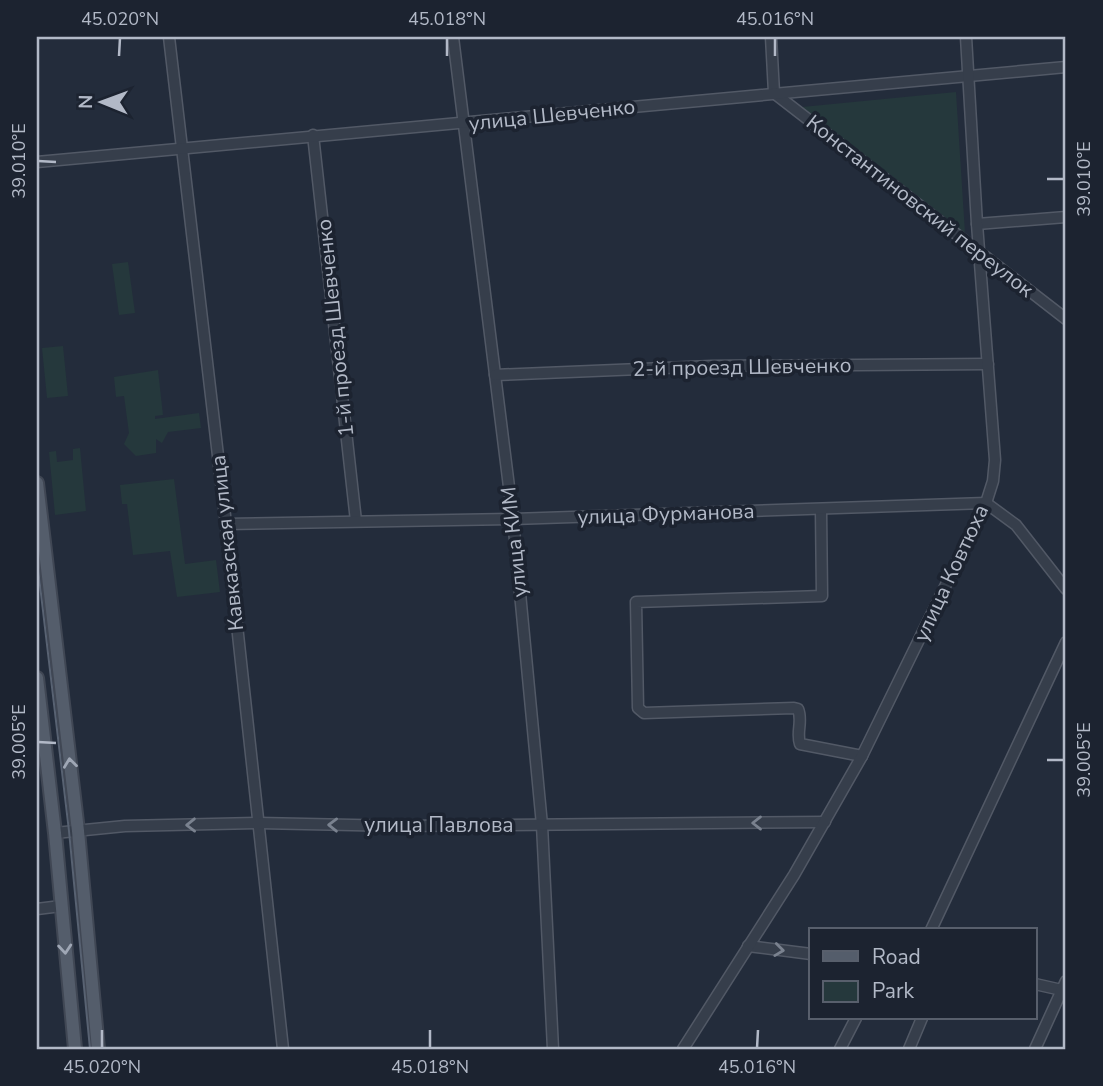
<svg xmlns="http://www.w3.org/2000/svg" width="1103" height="1086" viewBox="0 0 1103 1086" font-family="'Nunito Sans',sans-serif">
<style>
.green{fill:#25383c}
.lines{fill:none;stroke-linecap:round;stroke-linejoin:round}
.minor-casing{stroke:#525966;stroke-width:13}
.major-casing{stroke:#404754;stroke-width:16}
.minor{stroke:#363e4b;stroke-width:10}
.major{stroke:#545d6b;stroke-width:12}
.tram{stroke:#586272;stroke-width:2}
.oneway{stroke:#9fa7b5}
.oneway2{stroke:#7a828f}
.ticks{fill:none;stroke:#b2b9c7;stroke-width:2.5}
.labels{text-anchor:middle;stroke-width:7;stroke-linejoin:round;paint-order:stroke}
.street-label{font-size:21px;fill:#b2b9c7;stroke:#1c2330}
.neatline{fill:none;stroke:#b2b9c7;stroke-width:2.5}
.ticks-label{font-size:18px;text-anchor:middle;fill:#b2b9c7}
</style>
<rect width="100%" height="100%" fill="#232c3b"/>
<g class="green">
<path d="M956,92l9,141 -163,-126z"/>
<path d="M128,262l7,51 -16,2 -7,-51z"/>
<path d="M63,346l5,50 -21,2 -5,-50z"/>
<path d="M158,370l5,45 -8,1v3l44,-6 2,15 -33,4 -6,11 -6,-4v14l-20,3 -12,-12 5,-11 -5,-37 -8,1 -2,-20z"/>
<path d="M80,448l6,63 -31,4 -6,-63 7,-1 1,11 16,-2v-11z"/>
<path d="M174,479l11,85 31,-4 4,32 -43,5 -7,-46 -37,4 -6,-51h-5l-2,-19z"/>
</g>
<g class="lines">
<g class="minor-casing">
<g id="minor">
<path d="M169,37l57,487 57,525"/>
<path d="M453,37l60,482 29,306 11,224"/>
<path d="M771,37l3,56"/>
<path d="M774,93l292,226"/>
<path d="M313,135l43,386"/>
<path d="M37,162l1029,-95"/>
<path d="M977,224l89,-7"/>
<path d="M495,375l217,-9 276,-2"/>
<path d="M821,510l1,86 -186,6 2,106 6,5 150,-5 4,1c5,12 -2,23 2,35l62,12"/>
<path d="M226,524l287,-5 473,-16 30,22 50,64"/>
<path d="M55,833l70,-7 134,-3 140,3 426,-4"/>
<path d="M37,909l24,-3"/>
<path d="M931,930l135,-288"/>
<path d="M748,946l63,8"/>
<path d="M1035,984l31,7"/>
<path d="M683,1049l111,-174 68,-119 124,-253 7,-22 2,-21 -18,-236 -11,-187"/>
<path d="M840,1049l16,-31"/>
<path d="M909,1049l13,-31"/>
<path d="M1035,1049l31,-68"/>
</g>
</g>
<g class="major-casing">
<g id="major">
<path d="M37,483l41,348 20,218"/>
<path d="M37,678l18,155 20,216"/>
</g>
</g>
<use href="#minor" class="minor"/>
<use href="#major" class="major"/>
<path class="tram" d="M37,560l32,271 21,218"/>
</g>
<defs><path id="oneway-chevron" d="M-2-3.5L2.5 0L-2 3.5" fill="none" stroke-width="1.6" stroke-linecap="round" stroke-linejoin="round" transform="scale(1.75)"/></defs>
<g class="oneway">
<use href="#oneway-chevron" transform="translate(70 763) rotate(-97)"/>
<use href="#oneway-chevron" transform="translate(65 949) rotate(85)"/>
</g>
<g class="oneway2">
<use href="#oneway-chevron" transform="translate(757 823) rotate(180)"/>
<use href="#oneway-chevron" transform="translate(191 825) rotate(179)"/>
<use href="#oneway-chevron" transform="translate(333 825) rotate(-179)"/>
<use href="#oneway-chevron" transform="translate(779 950) rotate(7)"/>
</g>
<path class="ticks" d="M119,56l1,-18M447,56v-18M775,56v-18M38,161l18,1M1047,179h17M38,742l18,1M1047,760h17M102,1048v-18M430,1048v-18M757,1048l1,-18"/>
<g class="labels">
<g class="street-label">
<text transform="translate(552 115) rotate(-6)" y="7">улица Шевченко</text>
<text transform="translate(920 206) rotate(38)" y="7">Константиновский переулок</text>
<text transform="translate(335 328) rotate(-96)" y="7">1-й проезд Шевченко</text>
<text transform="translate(742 367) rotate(-1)" y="7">2-й проезд Шевченко</text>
<text transform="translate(666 514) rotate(-2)" y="7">улица Фурманова</text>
<text transform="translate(514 542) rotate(-96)" y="7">улица КИМ</text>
<text transform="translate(227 543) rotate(-96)" y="7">Кавказская улица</text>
<text transform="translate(951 573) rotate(-65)" y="7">улица Ковтюха</text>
<text x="439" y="832">улица Павлова</text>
</g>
</g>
<rect width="1103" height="1086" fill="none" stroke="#1c2330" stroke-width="77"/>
<rect x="809" y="928" width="228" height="91" fill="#1c2330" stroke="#585f6c" stroke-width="2"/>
<rect x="823" y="951" width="35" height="10" fill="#545d6b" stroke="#585f6c" stroke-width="2"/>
<text x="872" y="964" font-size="21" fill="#b2b9c7">Road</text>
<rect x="823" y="981" width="35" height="21" fill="#25383c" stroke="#585f6c" stroke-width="2"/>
<text x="872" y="998" font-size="21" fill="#b2b9c7">Park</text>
<g transform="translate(102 102) rotate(271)" stroke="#1c2330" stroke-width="5" paint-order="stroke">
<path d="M0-5L12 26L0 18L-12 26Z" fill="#b2b9c7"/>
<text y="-10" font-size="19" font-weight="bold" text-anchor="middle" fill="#b2b9c7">N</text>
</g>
<rect x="38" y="38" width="1026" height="1010" class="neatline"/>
<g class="ticks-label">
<text x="120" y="25">45.020°N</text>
<text x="447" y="25">45.018°N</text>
<text x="775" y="25">45.016°N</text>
<text transform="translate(19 161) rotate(-90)" y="6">39.010°E</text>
<text transform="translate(1084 179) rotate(-90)" y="6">39.010°E</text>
<text transform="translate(19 742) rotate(-90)" y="6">39.005°E</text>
<text transform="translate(1084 760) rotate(-90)" y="6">39.005°E</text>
<text x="102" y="1073">45.020°N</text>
<text x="430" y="1073">45.018°N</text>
<text x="757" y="1073">45.016°N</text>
</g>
</svg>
